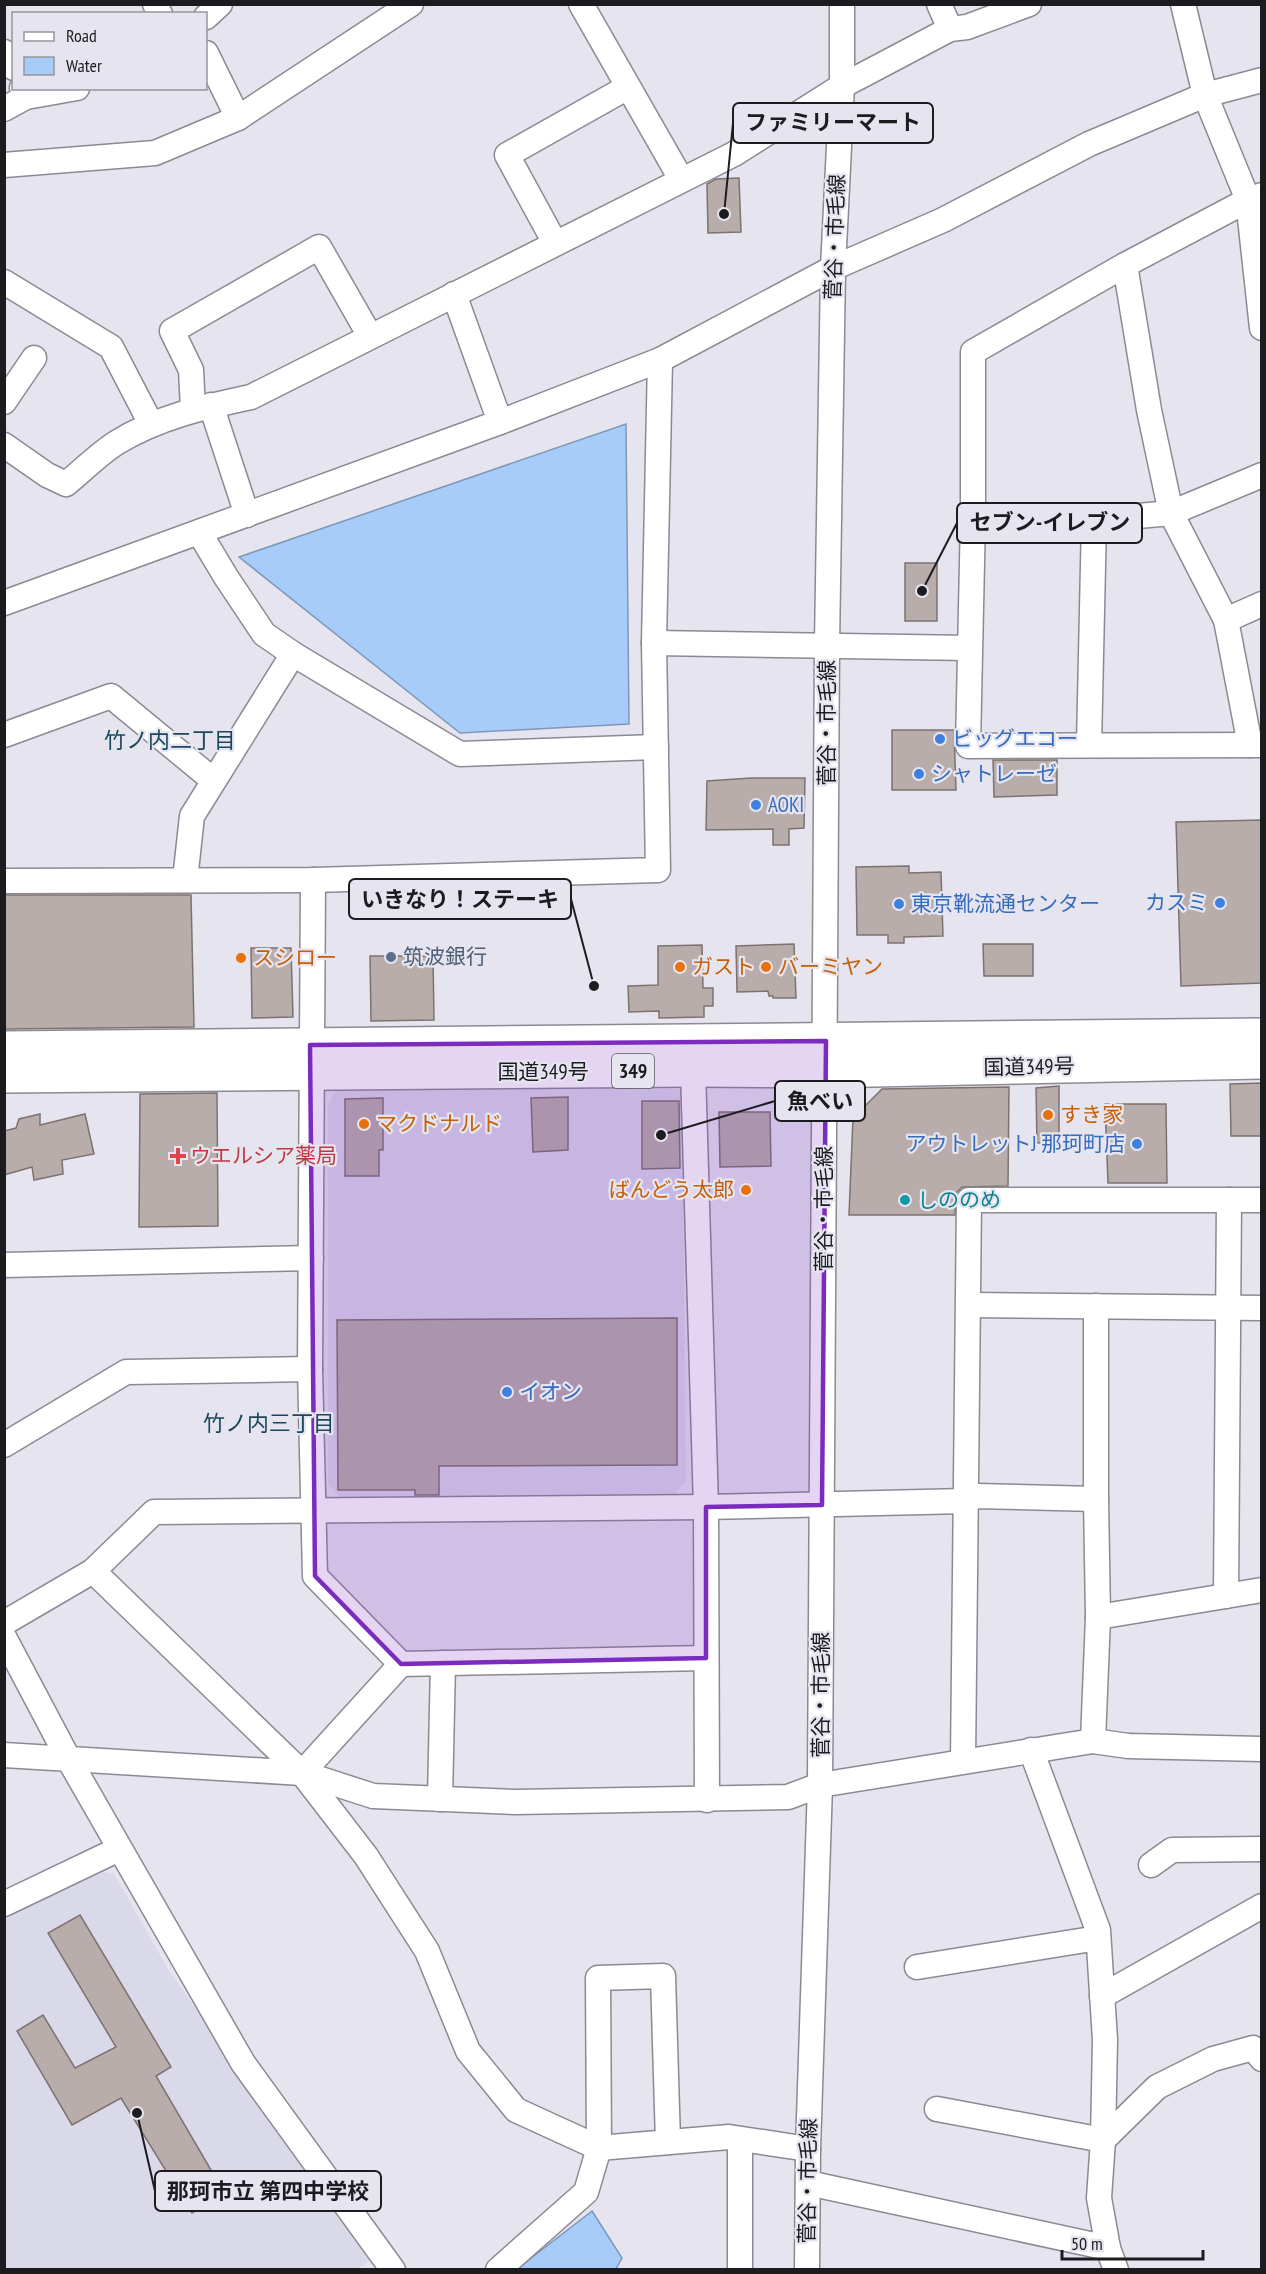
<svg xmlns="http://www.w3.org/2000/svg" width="1266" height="2274" viewBox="0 0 1266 2274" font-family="'PT Sans Narrow','Noto Sans JP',sans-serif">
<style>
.built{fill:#dad9ea}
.water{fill:#a7ccf9;stroke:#7d97b8;stroke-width:1.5}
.building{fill:#b8adaa;stroke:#7d7270;stroke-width:1.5}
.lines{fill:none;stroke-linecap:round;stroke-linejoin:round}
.minor-casing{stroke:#8b8a93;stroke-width:27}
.highway-casing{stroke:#8b8a93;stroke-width:36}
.minor{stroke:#fff;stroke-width:24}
.highway{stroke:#fff;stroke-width:33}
.marked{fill:#7b2cbf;fill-opacity:0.2;stroke:#7b2cbf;stroke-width:4.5;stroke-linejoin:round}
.shop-dot{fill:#3f7fe0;stroke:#e6e5ef;stroke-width:2}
.service-dot{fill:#5c6f8a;stroke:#e6e5ef;stroke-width:2}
.food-dot{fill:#e8710a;stroke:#e6e5ef;stroke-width:2}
.health-dot{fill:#e0444e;stroke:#e6e5ef;stroke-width:2}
.culture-dot{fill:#0f9aa8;stroke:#e6e5ef;stroke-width:2}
.labels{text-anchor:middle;stroke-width:4.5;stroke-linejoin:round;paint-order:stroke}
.shield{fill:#e6e5ef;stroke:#59585e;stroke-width:1.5}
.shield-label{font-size:20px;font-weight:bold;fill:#1c1c20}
.street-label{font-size:21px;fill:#1c1c20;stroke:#e6e5ef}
.shop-label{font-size:21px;fill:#366cbe;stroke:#e6e5ef;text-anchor:start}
.service-label{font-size:21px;fill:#4e5e75;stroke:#e6e5ef;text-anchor:start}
.food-label{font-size:21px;fill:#c56008;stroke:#e6e5ef;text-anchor:start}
.health-label{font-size:21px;fill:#be3a42;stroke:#e6e5ef;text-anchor:start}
.culture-label{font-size:21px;fill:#0d838f;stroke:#e6e5ef;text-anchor:start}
.neighbourhood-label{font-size:22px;fill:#1b475c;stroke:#e6e5ef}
.leader{fill:none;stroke:#1c1c20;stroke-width:2}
.callout-dot{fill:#1c1c20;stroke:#e6e5ef;stroke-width:2}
.callout{fill:#e6e5ef;stroke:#1c1c20;stroke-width:2}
.callout-label{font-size:22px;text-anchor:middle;font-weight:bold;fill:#1c1c20}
</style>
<rect width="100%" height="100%" fill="#e6e5ef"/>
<g class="built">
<path d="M340,1088l342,1 4,392 -15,17 -327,4 -16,-18v-377l4,-11z"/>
<path d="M104,1872l10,2 54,95 201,288 1,3 -5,4 -9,6 -351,-1 -1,-352z"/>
</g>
<g class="water">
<path d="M626,424l3,300 -169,9 -221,-176z"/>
<path d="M592,2211l30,47 -6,11h-99z"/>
</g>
<g class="building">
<path d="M739,178l2,54 -33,1 -1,-49 9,-5z"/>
<rect x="905" y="563" width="32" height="58"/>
<path d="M892,730h62l2,60h-64z"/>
<path d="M993,760h64v35l-63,2z"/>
<path d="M751,778h54l-1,50 -15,1v16h-16v-16l-67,1 1,-49z"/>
<path d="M1262,820v163l-81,3 -5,-164z"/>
<path d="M909,866v7l32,-1 2,64 -39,1v6h-16v-8h-31l-1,-68z"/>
<path d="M4,895h187l3,132 -190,2z"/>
<path d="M794,944l2,54h-23v-2h-4l-1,-5 -31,1 -1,-46z"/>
<path d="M983,944h50v32h-49z"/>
<path d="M702,945l1,43h10v18h-9v11l-45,1v-7l-30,1 -1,-26 30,-1v-39z"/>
<path d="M251,948h40l2,69 -41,1z"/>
<path d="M370,956h63l1,64 -63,1z"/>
<path d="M1262,1083v53h-31l-1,-52z"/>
<path d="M1059,1086v56l-22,1 -1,-55z"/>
<path d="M1009,1087l-1,99 -46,1 -6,6 -1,22h-106l4,-97 29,-29z"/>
<path d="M217,1093l1,133 -79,1 1,-133z"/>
<path d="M568,1097v53l-35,2 -2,-54z"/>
<path d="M383,1098v52h-4v26h-34v-77z"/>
<path d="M642,1101h37l1,67 -38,1z"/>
<path d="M1105,1104h61l1,79h-59z"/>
<path d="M719,1112h51l1,54 -51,1z"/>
<path d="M40,1114v11l45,-11 9,40 -32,6 1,14 -29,6 -2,-13 -28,8v-44l12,-3 3,-9z"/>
<path d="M677,1318v147l-238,1v29h-24v-5h-77l-1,-170z"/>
<path d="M80,1915l91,152 -15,9 69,118 -33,19 -71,-115 -49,27 -55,-94 26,-16 32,53 41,-21 -68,-114z"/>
</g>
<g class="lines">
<g class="minor-casing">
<g id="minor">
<path d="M155,4l5,10"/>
<path d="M581,4l100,175"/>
<path d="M939,4l11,25"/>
<path d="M1183,4l22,91 43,105 14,128"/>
<path d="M206,17l14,-13"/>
<path d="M4,52l10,16"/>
<path d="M206,53l32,65"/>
<path d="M26,97l51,-9"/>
<path d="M4,109l22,-12 -4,-9"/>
<path d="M4,165l151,-12 83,-35 173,-114"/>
<path d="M1262,195l-14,5 -123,65 -152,87v164l-5,230 294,-1"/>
<path d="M555,243l-48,-88 121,-68"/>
<path d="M1125,265l24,145 22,103 55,107 24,125"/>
<path d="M4,282l107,65 40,77"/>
<path d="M454,294l46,128"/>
<path d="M4,402l30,-44"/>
<path d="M211,405l36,110"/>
<path d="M193,409l-2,-39 -19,-39 147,-84 51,89"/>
<path d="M4,445l43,30 19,9c17,-14 33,-30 50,-41 42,-26 88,-36 135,-46l483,-243 108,-68 108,-57 17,-2 62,-23"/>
<path d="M973,516l121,4 77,-7 91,-38"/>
<path d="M199,532l27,45 38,57 29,20 167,100 196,-7"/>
<path d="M4,603l496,-181 160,-62 173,-92 110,-48 146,-76 116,-49 57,-15"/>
<path d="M1226,620l36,-16"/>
<path d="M654,643l315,5"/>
<path d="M4,735l107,-39 102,84"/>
<path d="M1089,745l5,-225"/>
<path d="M185,880l7,-64 101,-162"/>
<path d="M313,880l-3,489 5,207 86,88"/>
<path d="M4,881l309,-1 345,-10 -4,-227 6,-283"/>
<path d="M693,1070l13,437 1,293"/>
<path d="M4,1265l307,-7"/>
<path d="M969,1305l293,3"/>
<path d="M4,1445l122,-73 184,-3"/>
<path d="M93,1571l209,202 64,83 61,95 41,100 48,59 83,38 130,-11 79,12"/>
<path d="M1226,1596l3,-396"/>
<path d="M1098,1617l164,-27"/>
<path d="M4,1623l89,-52 61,-59 552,-5 259,-6 12,-5 119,3"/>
<path d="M4,1637l64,121 175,305 150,207"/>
<path d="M1093,1741l5,-124 -2,-118v-193"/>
<path d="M1031,1750l67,180 7,110 -2,100 -4,58 9,50 8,22"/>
<path d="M4,1755l298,18 71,23 143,6 272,-5 32,-12 273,-44 35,5 134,3"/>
<path d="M963,1761l6,-561h293"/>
<path d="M302,1773l99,-109 305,-6"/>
<path d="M440,1799l3,-136"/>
<path d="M1151,1865l21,-15 90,-1"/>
<path d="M4,1904l115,-55"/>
<path d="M917,1967l181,-29"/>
<path d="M1102,1996l160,-90"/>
<path d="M937,2109l166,31"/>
<path d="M740,2139v131"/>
<path d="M1103,2140l54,-53 56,-28 40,-11 9,11"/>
<path d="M808,2183l300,65"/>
<path d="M498,2270l88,-78 13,-44 -1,-170 65,-2 5,166"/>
<path d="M807,2270l1,-121 12,-364 7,-1140 6,-377 9,-182v-82"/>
</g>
</g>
<g class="highway-casing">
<g id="highway">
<path d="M4,1048l1258,-13"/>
<path d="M4,1076l689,-6 132,1 437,-9"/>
</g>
</g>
<use href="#minor" class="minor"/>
<use href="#highway" class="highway"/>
</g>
<path class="marked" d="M826,1041l-4,464 -116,2v151l-305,6 -86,-88 -5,-531z"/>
<g class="shop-dot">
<circle cx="940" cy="739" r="6"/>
<circle cx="919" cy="774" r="6"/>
<circle cx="756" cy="805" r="6"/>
<circle cx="1220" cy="903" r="6"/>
<circle cx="899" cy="904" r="6"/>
<circle cx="1137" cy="1144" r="6"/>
<circle cx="507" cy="1392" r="6"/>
</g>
<circle class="service-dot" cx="391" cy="957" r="6"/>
<g class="food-dot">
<circle cx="241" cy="958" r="6"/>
<circle cx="680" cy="967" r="6"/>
<circle cx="766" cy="967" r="6"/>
<circle cx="1048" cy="1115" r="6"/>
<circle cx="364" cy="1124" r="6"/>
<circle cx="746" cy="1190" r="6"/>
</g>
<path class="health-dot" d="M175 1147h6v6h6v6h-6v6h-6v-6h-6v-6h6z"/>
<circle class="culture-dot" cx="905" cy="1200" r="6"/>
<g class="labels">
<rect class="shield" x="612" y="1054" width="42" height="34" rx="4.5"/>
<g class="shield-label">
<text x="633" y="1078">349</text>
</g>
<g class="street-label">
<text transform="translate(835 237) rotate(-88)" y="7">菅谷・市毛線</text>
<text transform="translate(827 723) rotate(-90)" y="7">菅谷・市毛線</text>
<text transform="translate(1029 1067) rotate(-1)" y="7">国道349号</text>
<text x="543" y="1079">国道349号</text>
<text transform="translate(824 1209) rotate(-90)" y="7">菅谷・市毛線</text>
<text transform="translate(821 1695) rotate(-90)" y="7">菅谷・市毛線</text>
<text transform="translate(808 2181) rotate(-89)" y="7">菅谷・市毛線</text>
</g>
<g class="shop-label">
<text x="952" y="746">ビッグエコー</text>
<text x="931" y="781">シャトレーゼ</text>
<text x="768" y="812">AOKI</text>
<text x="1208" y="910" text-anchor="end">カスミ</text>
<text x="911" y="911">東京靴流通センター</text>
<text x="1125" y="1151" text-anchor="end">アウトレットJ 那珂町店</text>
<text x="519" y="1399">イオン</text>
</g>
<g class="service-label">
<text x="403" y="964">筑波銀行</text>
</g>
<g class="food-label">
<text x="253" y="965">スシロー</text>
<text x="692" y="974">ガスト</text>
<text x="778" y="974">バーミヤン</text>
<text x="1060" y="1122">すき家</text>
<text x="376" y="1131">マクドナルド</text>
<text x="734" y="1197" text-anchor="end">ばんどう太郎</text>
</g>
<g class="health-label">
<text x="190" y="1163">ウエルシア薬局</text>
</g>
<g class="culture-label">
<text x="917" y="1207">しののめ</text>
</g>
<g class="neighbourhood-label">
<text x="170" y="748">竹ノ内二丁目</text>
<text x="269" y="1431">竹ノ内三丁目</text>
</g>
</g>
<path class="leader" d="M724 214L733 123M922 591L957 523M594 986L571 899M661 1135L775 1101M137 2113L155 2191"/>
<g class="callout-dot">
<circle cx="724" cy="214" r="6"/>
<circle cx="922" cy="591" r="6"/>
<circle cx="594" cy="986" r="6"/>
<circle cx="661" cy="1135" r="6"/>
<circle cx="137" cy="2113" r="6"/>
</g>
<g class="callout">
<rect x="733" y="103" width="200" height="40" rx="6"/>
<rect x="957" y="503" width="185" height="40" rx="6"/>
<rect x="349" y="879" width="222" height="40" rx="6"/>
<rect x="775" y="1081" width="90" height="40" rx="6"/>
<rect x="155" y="2171" width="226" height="40" rx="6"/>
</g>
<g class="callout-label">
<text x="833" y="130">ファミリーマート</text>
<text x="1050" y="530">セブン-イレブン</text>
<text x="460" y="907">いきなり！ステーキ</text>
<text x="820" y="1109">魚べい</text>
<text x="268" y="2199">那珂市立 第四中学校</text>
</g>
<rect width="1266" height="2274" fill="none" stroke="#1c1c20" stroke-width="12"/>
<rect x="12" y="12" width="195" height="78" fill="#e6e5ef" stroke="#95959c" stroke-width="1.5"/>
<rect x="24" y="32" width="30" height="9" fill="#ffffff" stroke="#95959c" stroke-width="1.5"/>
<text x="66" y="42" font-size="18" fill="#1c1c20">Road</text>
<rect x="24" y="57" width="30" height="18" fill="#a7ccf9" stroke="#95959c" stroke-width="1.5"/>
<text x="66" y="72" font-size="18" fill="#1c1c20">Water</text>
<path d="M1062 2250v9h141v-9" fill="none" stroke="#1c1c20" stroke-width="3"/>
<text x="1071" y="2250" font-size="18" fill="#1c1c20" stroke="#e6e5ef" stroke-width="4.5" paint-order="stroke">50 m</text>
</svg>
